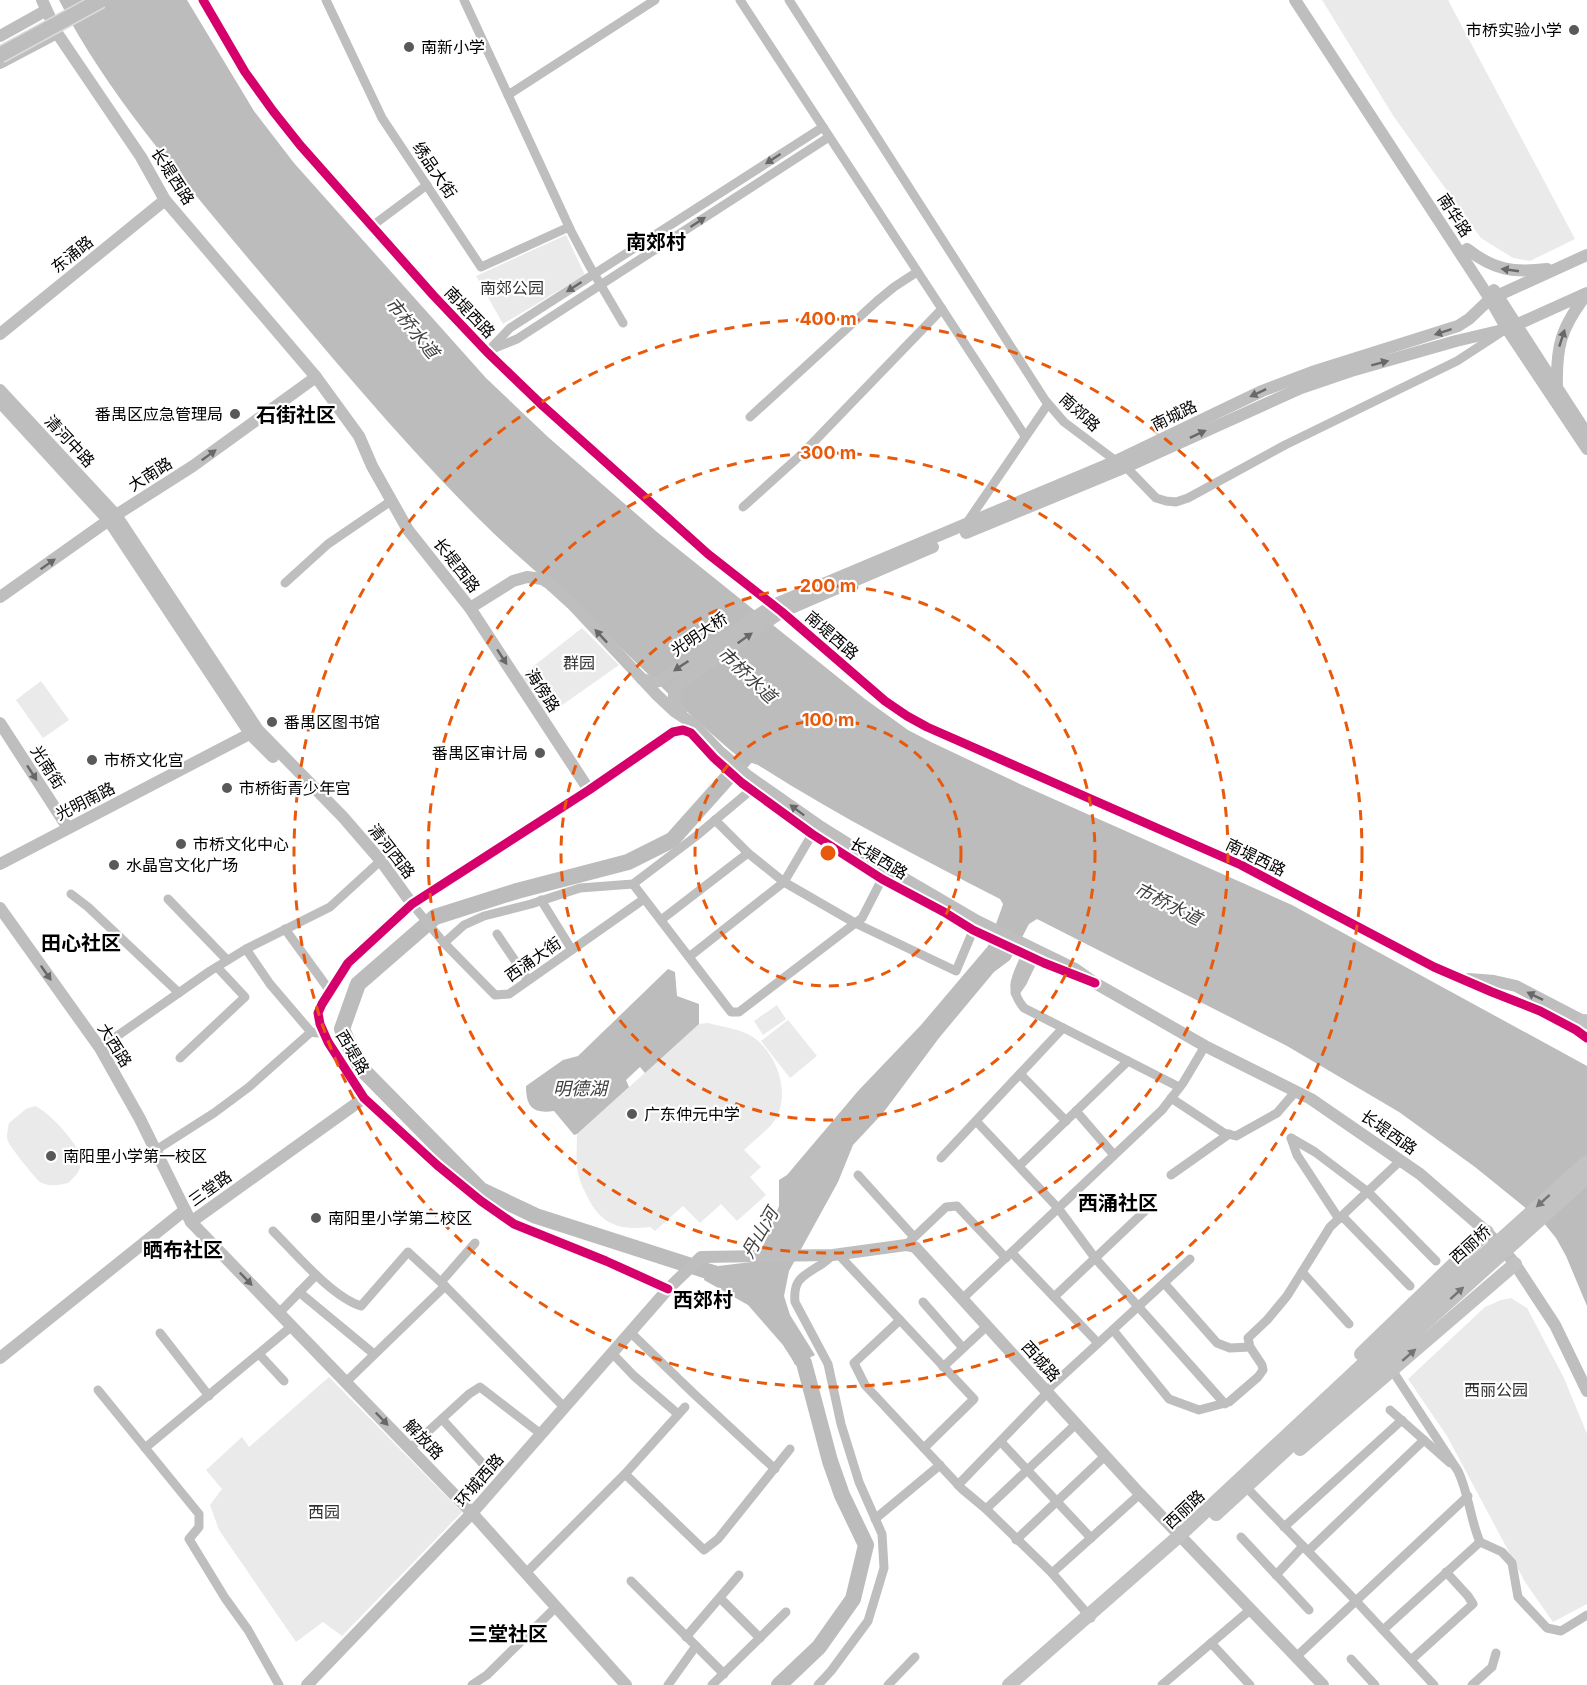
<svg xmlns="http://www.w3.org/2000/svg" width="1587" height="1685" viewBox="0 0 1587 1685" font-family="Inter,'Noto Sans SC',sans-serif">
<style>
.green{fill:#eaeaea}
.water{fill:#bcbcbc}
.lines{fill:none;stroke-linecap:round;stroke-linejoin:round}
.river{stroke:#bcbcbc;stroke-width:16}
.minor{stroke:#bebebe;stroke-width:9}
.tertiary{stroke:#bebebe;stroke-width:12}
.secondary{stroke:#c2c2c2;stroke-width:14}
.primary-bridge-casing{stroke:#dbdbdb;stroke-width:18;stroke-linecap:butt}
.secondary-bridge{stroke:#c2c2c2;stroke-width:14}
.primary-bridge{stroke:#bdbdbd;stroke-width:15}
.cycleway-casing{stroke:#fff;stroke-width:13}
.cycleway{stroke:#d6006c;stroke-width:9}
.oneway{fill:#686868}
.oneway2{fill:#747474}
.ring{fill:none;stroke:#e8590c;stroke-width:3;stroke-dasharray:10 8}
.poi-dot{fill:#595959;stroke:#fff;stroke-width:2}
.labels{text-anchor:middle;stroke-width:4.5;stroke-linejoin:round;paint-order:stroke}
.poi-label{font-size:16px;fill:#000;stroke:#fff;text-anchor:start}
.street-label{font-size:16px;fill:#000;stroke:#fff}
.park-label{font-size:16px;fill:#303030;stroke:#fff}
.water-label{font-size:18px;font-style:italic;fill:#414141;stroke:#fff}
.quarter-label{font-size:20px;font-weight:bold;fill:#000;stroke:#fff}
.centre{fill:#e8590c;stroke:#fff;stroke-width:3}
.ring-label{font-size:18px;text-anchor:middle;font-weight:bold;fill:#e8590c;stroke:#fff;stroke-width:4.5;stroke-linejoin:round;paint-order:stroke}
</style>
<rect width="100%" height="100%" fill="#fff"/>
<g class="green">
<path d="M1322,0h126l127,239 -45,22 -17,-3 -32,-20 -87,-121z"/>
<path d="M566,235l19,40 -82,49 -27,-48z"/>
<path d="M582,628l37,37 -71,50 -27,-39z"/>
<path d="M41,681l28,39 -26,18 -27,-38z"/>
<path d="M777,1005l9,14 -23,16 -9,-14z"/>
<path d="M788,1020l29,36 -27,22 -29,-37z"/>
<path d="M708,1023c14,4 33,6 45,14 25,17 40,61 19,87 -8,9 -19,17 -28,26l17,17 -11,10 16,18 -29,26 -16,-17 -21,19 -17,-17 -28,25 -5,-4c-32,4 -50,-3 -64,-33 -5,-9 -8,-18 -9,-27 -1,-11 0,-22 0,-33l122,-110z"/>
<path d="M35,1106c13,5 45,39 46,53 1,11 -5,17 -13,24 -9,2 -19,4 -28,-1 -5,-4 -30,-35 -32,-41 -2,-5 0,-13 1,-18l17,-14z"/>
<path d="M1511,1298l16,10 37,70 23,56v170l-34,18 -28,-40 -78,-146 -39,-57 77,-72 16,-7z"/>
<path d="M329,1377l133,135 -120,124 -19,-14 -27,20 -77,-112 -9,-25 12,-16 -16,-19 36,-33 7,10z"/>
</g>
<g class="water">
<path d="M59,0h128l67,111 40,52 192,215 62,59 109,95 208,167 43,31 23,12 91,43 270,120 295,161v240l-21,-50 -10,-18 -13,-16 -68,-55 -76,-55 -112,-66 -250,-127 -8,5 -19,36 -16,12 -55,66 -56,75 -30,32 -15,37 -49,89 -5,25 6,19 25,40 -20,10 -6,-13 -41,-47 -44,-25 3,-16 11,2 34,-4 12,-18 15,-38v-26l8,-5 71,-84 63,-66 67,-79 13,-36 2,-6 -3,-5c-82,-42 -164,-84 -242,-134l-9,-3 -2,2c-51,-41 -97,-89 -145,-134 -40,-37 -84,-72 -123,-111 -81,-81 -153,-169 -227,-256 -69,-84 -143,-166 -193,-263z"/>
<path d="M668,969l7,3 2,24 22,8v20l-54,49 -5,-6 -14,13 3,7 -52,47 -3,1 -20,-24c-21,3 -28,-4 -28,-25l37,-26 15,-4z"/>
</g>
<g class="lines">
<g class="river">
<path d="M726,1277l-190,-61 -55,-26 -123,-125 -16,-36 16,-45 77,-67 82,-26 111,-29 44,-22 74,-83 5,-16"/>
<path d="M779,1685l40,-38 34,-48 13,-54 -24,-50 -12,-34 -26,-98 -13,-20"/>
</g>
<g class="minor">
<path d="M326,0l56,118 99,149 88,-40"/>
<path d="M464,0l107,231 18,34 34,58"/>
<path d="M740,0l285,436"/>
<path d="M789,0l256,400 19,22 52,39 10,6 30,31 10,3 10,1 12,-4 97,-53 172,-84 43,-28"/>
<path d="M508,95l147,-95"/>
<path d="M372,226l55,-41"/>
<path d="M492,349l25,-10 312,-202"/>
<path d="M487,352l23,-24 313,-201"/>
<path d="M750,417l127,-116 17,-14 23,-15"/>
<path d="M743,507l60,-54 139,-144"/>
<path d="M966,524l82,-120"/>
<path d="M285,583l43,-39 63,-43"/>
<path d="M715,820l33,33 36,29 71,41 101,48 19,-45"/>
<path d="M633,884l98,128h8l123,-94 20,-39"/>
<path d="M71,894l17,13 91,86"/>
<path d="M168,899l59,61"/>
<path d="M541,900l31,50"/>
<path d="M412,904l32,39 51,52 14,-1 135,-95"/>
<path d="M661,920l87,-67"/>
<path d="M285,929l45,62"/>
<path d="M497,934l31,46"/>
<path d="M444,943l20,-18 20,-9 47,-12 49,-16 53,-4 62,-47 56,-47"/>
<path d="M246,949l24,35 41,48 6,1"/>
<path d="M1026,955c-9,21 -19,33 -2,53l155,79"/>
<path d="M689,957l95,-75 30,-51"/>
<path d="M1015,993l7,-10 12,-25"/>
<path d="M100,1048l110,-77 36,-22 84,-42 47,-43"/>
<path d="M180,1058l65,-61 -28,-30"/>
<path d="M1020,1074l46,47"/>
<path d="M1171,1098l53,35 12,3 41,-23 19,-22"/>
<path d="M1076,1111l38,44"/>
<path d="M976,1121l82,87 37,50 130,146"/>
<path d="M1291,1138l24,14 53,40 68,69"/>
<path d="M1291,1138l6,17 42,64"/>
<path d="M156,1150l58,-37 35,-26 62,-55"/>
<path d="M941,1158l122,-130"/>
<path d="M1019,1166l109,-105"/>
<path d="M858,1175l56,62"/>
<path d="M1171,1175l58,-41"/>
<path d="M1342,1216l68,70"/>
<path d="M273,1231c22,22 59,66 88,75l47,-54 37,34 119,121"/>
<path d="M906,1245l40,-38 11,-1 49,52"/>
<path d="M1012,1253l86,90"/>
<path d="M838,1254l136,145 -50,49"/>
<path d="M1302,1272l47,52"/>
<path d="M441,1282l34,-39"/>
<path d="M1164,1283l53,60 13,5 20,-1"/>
<path d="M299,1292l75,62"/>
<path d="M1054,1297l93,-88"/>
<path d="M962,1299l200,-189 21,-27 22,-37"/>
<path d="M923,1302l40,46"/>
<path d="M279,1313l37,-38"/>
<path d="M900,1320l-46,43 11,22 97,104 24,20 66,64"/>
<path d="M1113,1330l56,69 30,11 30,-8 29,-25 5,-7 -1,-5 -12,-18 -2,-9 19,-18 20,-24 43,-69 70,-66"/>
<path d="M630,1332l62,60 83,77"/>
<path d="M160,1333l49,63"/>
<path d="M612,1353l22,23 44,38"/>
<path d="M259,1354l25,27"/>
<path d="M943,1367l44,-41"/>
<path d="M1392,1370l66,101c11,23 12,48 22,71l22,10 10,11 6,34 29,31 14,3 26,-16"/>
<path d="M346,1382l99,-96"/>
<path d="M98,1390l101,124v13l-10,12 36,59 23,32 31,55"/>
<path d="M1046,1391l144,-132"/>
<path d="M1390,1410l60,53"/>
<path d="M442,1419l41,45"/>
<path d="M1001,1442l90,96"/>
<path d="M145,1448l147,-122"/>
<path d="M410,1448l59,-54 11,-7 61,47"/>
<path d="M625,1474l79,76 14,-11 72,-90"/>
<path d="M958,1485l89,-92"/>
<path d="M1246,1487l110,114 78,84"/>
<path d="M986,1509l90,-85"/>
<path d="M875,1519l65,-54"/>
<path d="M1284,1527l118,-107"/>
<path d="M1241,1537l68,73"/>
<path d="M1016,1540l89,-84"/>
<path d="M1308,1551l116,-111"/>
<path d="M526,1573l99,-99 60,-67"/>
<path d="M1276,1575l27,-29"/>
<path d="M631,1581l93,93"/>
<path d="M720,1598l40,40"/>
<path d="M1091,1618l-39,-45 88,-79"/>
<path d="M1383,1630l97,-88"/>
<path d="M686,1637l53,-62"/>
<path d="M1211,1643l39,42"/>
<path d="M1296,1657l172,-161"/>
<path d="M1351,1659l24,26"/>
<path d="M1411,1660l62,-56 -5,-8 -22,-24"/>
<path d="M472,1685l15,-10 69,-68"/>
<path d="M668,1685l28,-39"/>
<path d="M712,1685l74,-73"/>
<path d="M818,1685l13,-14 37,-50 16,-53 -2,-34 -23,-52 -18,-58 -13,-60 -33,-62c-2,-21 6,-25 22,-35 6,-3 11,-8 16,-12"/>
<path d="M888,1685l27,-28"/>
<path d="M1162,1685l88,-75"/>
<path d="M1472,1685l20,-18 4,-14"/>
</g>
<g class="tertiary">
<path d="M42,0l15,33 84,124 24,43 151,177 43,59 13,30 36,64 62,78 119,182"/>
<path d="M203,0l42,72 28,39 27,34 133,150 54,57 56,54 165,148 74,58 103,89 22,15 20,11 314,138 193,102 58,25 48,19 36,19 11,8"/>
<path d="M1295,0l195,299 17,30 80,120"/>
<path d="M0,36l45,-25"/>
<path d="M0,63l57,-30"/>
<path d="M1467,249c27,21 46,24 80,20"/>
<path d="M1494,290l93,144"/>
<path d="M0,334l165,-134"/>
<path d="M1557,387c-1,-41 4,-59 29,-92"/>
<path d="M0,390l116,125 142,215 85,87 38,44 31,43"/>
<path d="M0,402l109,119 142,214 22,22"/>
<path d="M966,533l160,-66 175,-79 50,-17 105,-30 51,-12 80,-36"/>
<path d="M0,597l116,-82 77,-49 123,-89"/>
<path d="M470,608l43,-27 14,-4 15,2 8,5 22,20 85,91 17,16 18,12 27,28 29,25 70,49 75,47 84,49 98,48 20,14 110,63 106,53 109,75 67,58 15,16 13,16 40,61 32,66"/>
<path d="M642,679c7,2 11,4 17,2l114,-76 343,-144 146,-70 50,-19 146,-46 11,-7 21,-20 97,-44"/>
<path d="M681,711l-7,-9v-12l5,-6 94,-66 9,-6 151,-65"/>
<path d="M0,723l68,105"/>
<path d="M0,864l257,-134"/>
<path d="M0,908l100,140 40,71 45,91"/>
<path d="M1469,979l25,2 22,5 71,37"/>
<path d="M191,1222l173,-124"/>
<path d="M668,1289l-62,-28 -92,-37 -33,-23 -44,-36 -73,-67 -36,-56 -8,-18 -2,-11 4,-9 26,-41 64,-59 177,-114 84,-58 10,-2 8,3 23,25 28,25 70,51 70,45 62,33 29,18 33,15"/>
<path d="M0,1358l185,-148 6,12 281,291 154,172"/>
<path d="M307,1685l165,-172 196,-224 33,-32 132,-2 73,-10 9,2 225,247 183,191"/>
</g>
<g class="secondary">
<path d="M1584,1021l3,1"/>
<path d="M1361,1354l126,-122"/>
<path d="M1300,1449l215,-185"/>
<path d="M1216,1514l167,-153"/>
<path d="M1009,1685l170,-149 197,-184"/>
</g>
<g class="primary-bridge-casing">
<path id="primary-bridge" d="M0,55l101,-55"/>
</g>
<g class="secondary-bridge">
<path d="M1376,1352l211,-190"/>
<path d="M1383,1361l204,-184"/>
</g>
<use href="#primary-bridge" class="primary-bridge"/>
<g class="cycleway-casing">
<g id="cycleway">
<path d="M203,0l42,72 28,39 27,34 133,150 54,57 56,54 165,148 74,58 103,89 22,15 20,11 314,138 193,102 58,25 48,19 36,19 11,8"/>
<path d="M668,1289l-62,-28 -92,-37 -33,-23 -44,-36 -73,-67 -36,-56 -8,-18 -2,-11 4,-9 26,-41 64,-59 177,-114 84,-58 10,-2 8,3 23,25 28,25 70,51 70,45 62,33 29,18 71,33 51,20"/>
</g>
</g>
<use href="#cycleway" class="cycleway"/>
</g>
<defs><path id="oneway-solid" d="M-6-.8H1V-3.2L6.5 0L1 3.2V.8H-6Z" transform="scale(1.5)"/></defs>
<g class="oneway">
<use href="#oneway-solid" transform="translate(773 159) rotate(147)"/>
<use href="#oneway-solid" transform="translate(698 222) rotate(-33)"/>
<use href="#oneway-solid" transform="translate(1510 270) rotate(-172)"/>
<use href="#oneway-solid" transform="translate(574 287) rotate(147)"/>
<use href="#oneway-solid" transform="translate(1443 332) rotate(162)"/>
<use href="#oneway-solid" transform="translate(1562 338) rotate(-72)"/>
<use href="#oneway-solid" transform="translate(1380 363) rotate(-15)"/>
<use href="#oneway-solid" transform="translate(1258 393) rotate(155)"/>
<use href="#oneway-solid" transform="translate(1198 434) rotate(-25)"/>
<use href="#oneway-solid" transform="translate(209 455) rotate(-36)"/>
<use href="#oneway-solid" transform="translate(48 564) rotate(-35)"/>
<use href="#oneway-solid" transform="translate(601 636) rotate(-133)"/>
<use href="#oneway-solid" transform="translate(745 638) rotate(-35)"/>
<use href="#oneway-solid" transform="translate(502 657) rotate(57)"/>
<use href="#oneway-solid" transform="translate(681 666) rotate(146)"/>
<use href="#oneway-solid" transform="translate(32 773) rotate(57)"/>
<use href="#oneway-solid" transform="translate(797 810) rotate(-143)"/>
<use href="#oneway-solid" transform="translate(46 973) rotate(55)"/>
<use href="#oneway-solid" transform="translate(1535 996) rotate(-154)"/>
<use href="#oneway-solid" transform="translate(246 1279) rotate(46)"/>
<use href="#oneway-solid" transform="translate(382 1419) rotate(46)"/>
</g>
<g class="oneway2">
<use href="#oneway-solid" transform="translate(1543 1201) rotate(138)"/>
<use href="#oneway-solid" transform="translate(1457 1293) rotate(-42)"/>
<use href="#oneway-solid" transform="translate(1409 1355) rotate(-41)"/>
</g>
<g class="ring">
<circle cx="828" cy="853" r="133"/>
<circle cx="828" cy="853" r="267"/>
<circle cx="828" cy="853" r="400"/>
<circle cx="828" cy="853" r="534"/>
</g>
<g class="poi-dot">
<circle cx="1574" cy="30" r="6"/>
<circle cx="409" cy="47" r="6"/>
<circle cx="235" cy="414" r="6"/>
<circle cx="272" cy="722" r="6"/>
<circle cx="540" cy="753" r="6"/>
<circle cx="92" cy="760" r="6"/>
<circle cx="227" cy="788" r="6"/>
<circle cx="181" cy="844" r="6"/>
<circle cx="114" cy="865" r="6"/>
<circle cx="632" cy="1114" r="6"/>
<circle cx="51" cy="1156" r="6"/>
<circle cx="316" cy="1218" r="6"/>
</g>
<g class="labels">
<g class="poi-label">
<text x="1562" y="36" text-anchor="end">市桥实验小学</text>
<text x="421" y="53">南新小学</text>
<text x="223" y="420" text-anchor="end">番禺区应急管理局</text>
<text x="284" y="728">番禺区图书馆</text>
<text x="528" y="759" text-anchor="end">番禺区审计局</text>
<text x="104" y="766">市桥文化宫</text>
<text x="239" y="794">市桥街青少年宫</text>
<text x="193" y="850">市桥文化中心</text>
<text x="126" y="871">水晶宫文化广场</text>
<text x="644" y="1120">广东仲元中学</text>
<text x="63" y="1162">南阳里小学第一校区</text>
<text x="328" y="1224">南阳里小学第二校区</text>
</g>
<g class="street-label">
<text transform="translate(435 170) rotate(56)" y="6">绣品大街</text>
<text transform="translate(173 176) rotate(57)" y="6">长堤西路</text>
<text transform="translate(1455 215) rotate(57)" y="6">南华路</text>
<text transform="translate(72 254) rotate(-39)" y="6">东涌路</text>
<text transform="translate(470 312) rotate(46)" y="6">南堤西路</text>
<text transform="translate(1080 412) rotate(42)" y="6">南郊路</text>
<text transform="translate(1174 415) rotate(-26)" y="6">南城路</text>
<text transform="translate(70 441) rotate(47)" y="6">清河中路</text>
<text transform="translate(150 474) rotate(-32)" y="6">大南路</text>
<text transform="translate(457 565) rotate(52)" y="6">长堤西路</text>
<text transform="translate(699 634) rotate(-34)" y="6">光明大桥</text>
<text transform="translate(832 635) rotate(41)" y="6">南堤西路</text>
<text transform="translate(543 690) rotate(57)" y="6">海傍路</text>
<text transform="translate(48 767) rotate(57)" y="6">光南街</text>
<text transform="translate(85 801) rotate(-27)" y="6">光明南路</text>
<text transform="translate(392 851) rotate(52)" y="6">清河西路</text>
<text transform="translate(1256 857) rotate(26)" y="6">南堤西路</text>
<text transform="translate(879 858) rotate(31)" y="6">长堤西路</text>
<text transform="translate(533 959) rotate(-35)" y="6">西涌大街</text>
<text transform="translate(115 1045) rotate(58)" y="6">大西路</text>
<text transform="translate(353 1052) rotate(59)" y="6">西堤路</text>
<text transform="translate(1389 1132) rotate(35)" y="6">长堤西路</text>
<text transform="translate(210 1188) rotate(-36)" y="6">三堂路</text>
<text transform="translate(1470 1244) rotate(-42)" y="6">西丽桥</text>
<text transform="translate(1041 1361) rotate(48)" y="6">西城路</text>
<text transform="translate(424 1439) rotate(46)" y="6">解放路</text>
<text transform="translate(479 1480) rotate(-49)" y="6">环城西路</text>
<text transform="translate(1184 1509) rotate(-43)" y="6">西丽路</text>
</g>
<g class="park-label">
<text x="512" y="294">南郊公园</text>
<text x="579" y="669">群园</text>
<text x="1496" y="1396">西丽公园</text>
<text x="324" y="1518">西园</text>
</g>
<g class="water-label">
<text transform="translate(412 328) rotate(51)" y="6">市桥水道</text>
<text transform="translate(747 675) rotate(43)" y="6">市桥水道</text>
<text transform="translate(1168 904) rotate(27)" y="6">市桥水道</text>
<text x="580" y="1095">明德湖</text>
<text transform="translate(760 1233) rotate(-60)" y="6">丹山河</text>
</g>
<g class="quarter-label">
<text x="656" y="249">南郊村</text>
<text x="296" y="422">石街社区</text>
<text x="81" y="950">田心社区</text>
<text x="1118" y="1210">西涌社区</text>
<text x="183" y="1257">晒布社区</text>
<text x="703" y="1307">西郊村</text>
<text x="508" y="1641">三堂社区</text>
</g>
</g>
<circle cx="828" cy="853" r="9" class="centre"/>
<g class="ring-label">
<text x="828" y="325">400 m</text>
<text x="828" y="459">300 m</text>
<text x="828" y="592">200 m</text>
<text x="828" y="726">100 m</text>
</g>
</svg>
